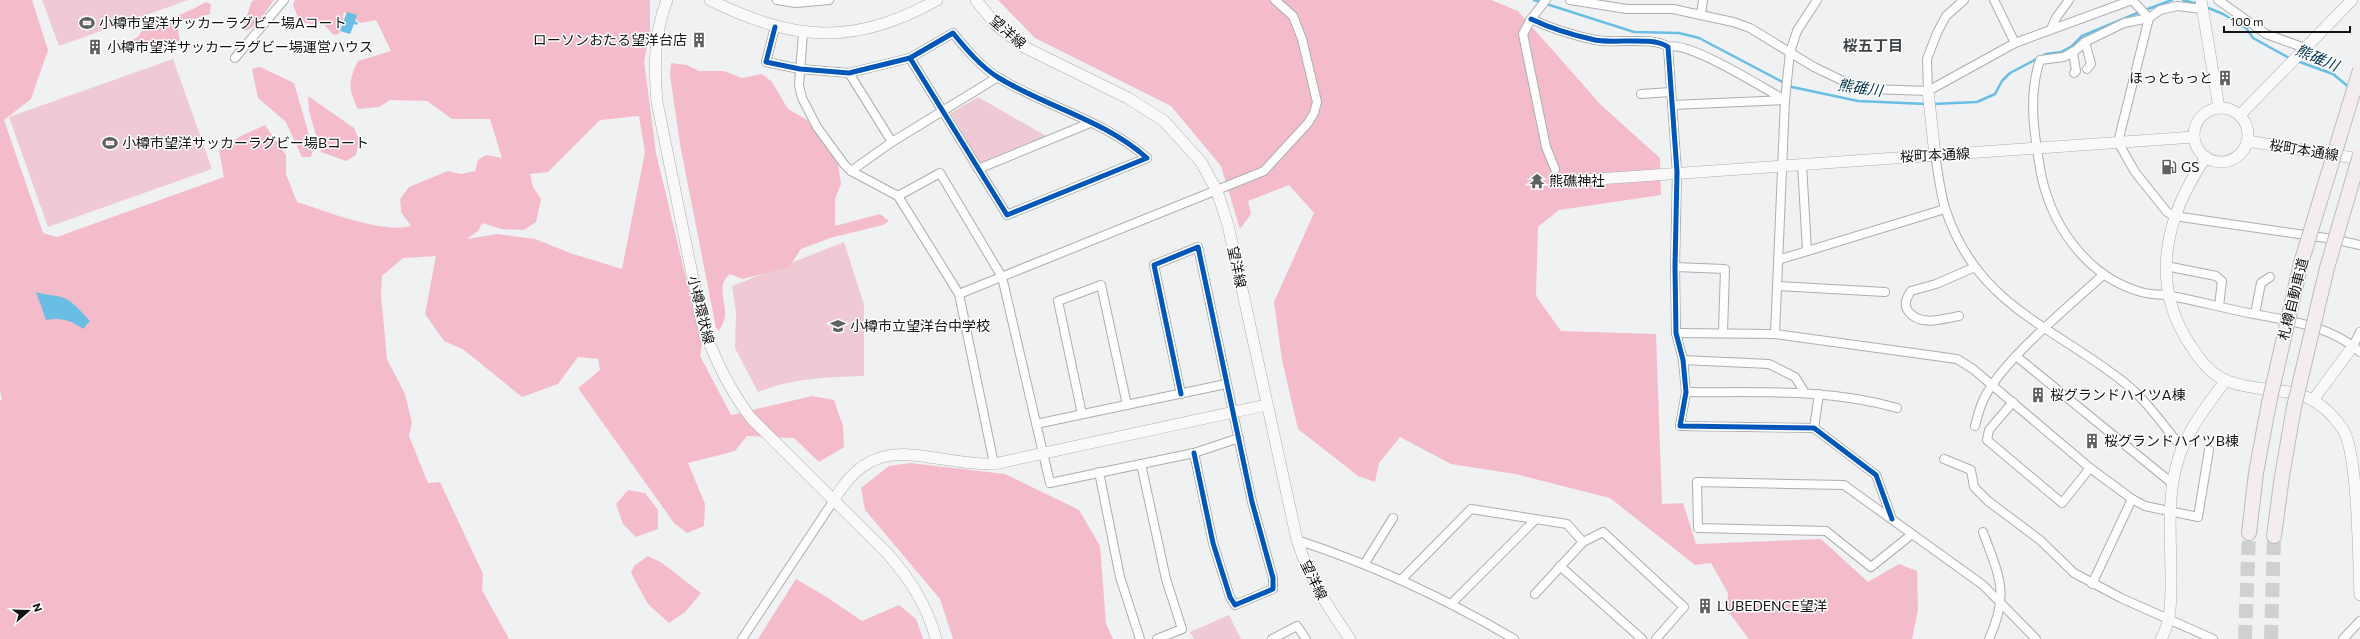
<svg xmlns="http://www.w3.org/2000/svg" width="2360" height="639" viewBox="0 0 2360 639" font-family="Commissioner,'Noto Sans JP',sans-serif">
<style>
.green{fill:#efcad4}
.forest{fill:#f4bccb;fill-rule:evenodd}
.water{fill:#6abee4}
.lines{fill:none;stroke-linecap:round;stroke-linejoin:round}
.stream{stroke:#6abee4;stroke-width:2.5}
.highway-tunnel{stroke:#ced0d1;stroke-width:14;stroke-dasharray:14 7;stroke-linecap:butt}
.street-casing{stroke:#acaeb0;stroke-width:10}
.secondary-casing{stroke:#acaeb0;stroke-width:12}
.highway-casing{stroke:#c0babd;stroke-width:16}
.street{stroke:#fdfdfd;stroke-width:8}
.secondary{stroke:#faf8f9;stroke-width:11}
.highway{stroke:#f3edef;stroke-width:14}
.highway-bridge-casing{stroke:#c0babd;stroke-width:16;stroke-linecap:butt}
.highway-bridge{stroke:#f3edef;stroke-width:14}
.cycleway-casing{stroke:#fefefe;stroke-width:8}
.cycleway{stroke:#0057b8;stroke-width:5}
.labels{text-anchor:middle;stroke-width:3;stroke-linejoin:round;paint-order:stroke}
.poi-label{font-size:14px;fill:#111213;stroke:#fefefe;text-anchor:start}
.street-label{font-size:14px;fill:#111213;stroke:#fefefe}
.neighbourhood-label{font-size:15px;font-weight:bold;fill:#414447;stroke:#fefefe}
.water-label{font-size:15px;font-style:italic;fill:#01344a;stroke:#fefefe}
</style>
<rect width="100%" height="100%" fill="#eff1f3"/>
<g class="green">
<path d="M42,0h146l-129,46z"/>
<path d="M173,59l39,110 -164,58 -39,-110z"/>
<path d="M978,97l68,39 -66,27 -29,-50z"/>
<path d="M844,242l20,63v71c-36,1 -71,2 -106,16l-23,-44 1,-36 -4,-26z"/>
<path d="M1229,615l12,24h-47l-4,-7z"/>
</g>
<g class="forest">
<path d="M0,0h32l16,50 -17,49 -27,21 39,113 14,4 167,-60 -5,-27 22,-14 24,-11 21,30v19l11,28c29,9 85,32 114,24l-10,-14 -1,-13 9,-12 39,-16 13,3 14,-3 3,-11 8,-5 16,3 -12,-39h-38l-25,-18 -37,-1 -11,7 -21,2c-10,-20 -10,-28 0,-48l33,-10 -15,-31 -15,3 -17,-11 -5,22 -5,1 -10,-10 -20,-2 -5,-3 -6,-15 2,-5h355v33l-6,28 12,92 46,192 -2,11 31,59 81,-19 22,4 9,26 1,21 -25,15 -25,-24 -47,-2 -12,15 -47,12 17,41 -1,22 -17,7 -13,-10 -96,-135 22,-18 -2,-11 -20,-2 -20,27 -36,13 -58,-47 -20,-9 -19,-27 11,-58 -33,2 -21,18 -1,19 6,64 18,35 7,29 -3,13 19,47 12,-1 43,92 -1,16 27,49h-509v-238l2,-2 -2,-7zM639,116l6,36 -23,117 -52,-16 -35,-14 -38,-5 -30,5 11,-8 4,-8 19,6 23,1 12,-8 5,-23 -8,-12 -3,-13 18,-2 52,-52z"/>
<path d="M256,0h18l-16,23 -10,7h-6l10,-29z"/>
<path d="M998,0h493l27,11 83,94 59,53 1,37 -102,15 -21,17 -2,69 25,35 95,3 6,170 21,-1 13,41 125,-5 47,43 31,-18 18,7 1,39 -6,29h-163l-22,-29 1,-17 -17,-30 -16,2 -85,-67 -95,-24 -64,-10 -51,-27 -21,26 -4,19 -17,-6 -60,-47 -16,-69 -8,-58 40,-89 -25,-28 -41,16 3,13 -11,15 -19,-63 -50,-60 -136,-68z"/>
<path d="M206,2l5,2 -1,10 -19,6h-10l-4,5 3,16 -52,8 1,-8 9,-4 8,-13c20,-2 42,-12 60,-22z"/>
<path d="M671,63l16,2 12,6h25l18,7 20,-4 10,8 16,27 19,11 31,44 3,20 -6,15v27l45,-12 9,7 -6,4 -53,13 -29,11 -12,18 -46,12 -13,-5c-14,11 -4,26 -5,42 -1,5 -4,11 -6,15l-3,-3 -36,-184 -10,-69z"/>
<path d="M260,67l34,16 19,66 -2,8h-9l-16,-35 -28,-24 -6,-29z"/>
<path d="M308,96l46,32 5,12 -3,15 -10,6 -25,-9 -12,-41z"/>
<path d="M910,463l95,11 74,36 21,36 6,78 7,15h-160l-13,-40 -75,-89 -4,-22 28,-22z"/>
<path d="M628,490l17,3 13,17v19l-22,8 -13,-13 -7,-20z"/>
<path d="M648,556l14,7 39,30 -16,19 -16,11 -21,-19 -17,-31 3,-7z"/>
<path d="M796,579l29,17 37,25 37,-16 17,14 7,20h-165z"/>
</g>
<g class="water">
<path d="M347,12l10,3 -2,6 3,2 -1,2 -3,-1 -4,10 -10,-3z"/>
<path d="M36,292c9,3 20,3 28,6 11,5 18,15 26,23l-7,8c-12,-9 -22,-12 -37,-9z"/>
</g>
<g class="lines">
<g class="stream">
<path d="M1534,0l100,32 45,1 20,5 93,49 66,14 68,3"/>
<path d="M2183,0l15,4"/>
<path d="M2206,7l17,7 23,14 7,10 38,21"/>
<path d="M2145,10l27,-10"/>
<path d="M2297,61l36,13 17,14"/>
<path d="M1933,104l44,-2 18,-8 7,-13 8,-8 36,-19 15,-2 11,-6 10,-10 58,-24"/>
</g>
<g class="highway-tunnel">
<path d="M2245,639l4,-106"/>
<path d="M2271,639l3,-103"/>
</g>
<g class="street-casing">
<g id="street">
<path d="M777,0l19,3 33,-3"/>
<path d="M1546,0l-15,19 -8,15 23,113 9,22"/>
<path d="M1570,0l57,9h46l60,13 17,6 64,39 29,14 27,8 58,2 87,-48 117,-43"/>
<path d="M1994,0l21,43"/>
<path d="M2132,0l17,18 -31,124 17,30 32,40 7,4 159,23 27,6"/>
<path d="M2218,0l48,34 39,14"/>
<path d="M2202,9l-25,-3 -17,4 -11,8 -25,5 -39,19 -9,8 -12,7 -24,3c-12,35 -6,73 0,108 9,54 45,108 101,124 10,3 20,2 30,4 28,5 55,13 83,18 37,7 77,12 106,38"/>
<path d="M1701,15l2,-15"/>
<path d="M1531,19c21,10 41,16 64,21 20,4 58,-4 73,7l9,125 -2,95 1,66 7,27 3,32 -6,34 134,2 62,47 16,44"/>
<path d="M775,27l-9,35 34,7 49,4 61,-15 43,-25c13,16 28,34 46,45 48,29 105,42 148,80l-140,57 -97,-157"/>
<path d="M2051,29l5,-11 13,-18"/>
<path d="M803,33l-4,52 3,13 15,29 27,37 7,7 47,25 61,98 35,170"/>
<path d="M2085,42l6,22 -4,5"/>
<path d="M1668,47c20,-7 95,41 117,53"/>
<path d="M2073,52l3,19 -2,2"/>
<path d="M235,58l49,-58"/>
<path d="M849,73l43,69"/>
<path d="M1928,91l-1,-32 10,-26 9,-17 18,-16"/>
<path d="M1641,94l30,-2"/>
<path d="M1672,105l112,-5"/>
<path d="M1935,155c3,17 5,36 10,53 31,96 104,116 176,172 24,18 42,45 61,68"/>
<path d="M1802,164l5,87"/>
<path d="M978,169l112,-46"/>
<path d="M851,171l41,-29 106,-65"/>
<path d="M898,196l42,-23 62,104 48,206 144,-30 45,-15"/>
<path d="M1778,260l167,-51"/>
<path d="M2166,266l50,10 6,5 -3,25"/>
<path d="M1675,267l50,2 -2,63"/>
<path d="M1777,286l108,6"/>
<path d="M959,294l305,-123 44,-48 6,-10 3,-11 -15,-63 -9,-23 -18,-16"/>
<path d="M2255,314l6,-31 9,-6"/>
<path d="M1959,316c-17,3 -39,11 -51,-5 -5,-7 -1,-14 3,-20l25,-7 39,-17"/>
<path d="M1676,333l99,1 182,25 16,10 117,99 42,31 13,7 53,11 11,-67"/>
<path d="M1775,334l10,-234 5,-48 7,-21 20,-31"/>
<path d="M2353,346l7,-14"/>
<path d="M2016,356l157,128"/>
<path d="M1683,360l86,4 26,13 10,16"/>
<path d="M1686,392c70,1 143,-4 211,16"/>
<path d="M1181,394l-27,-129 44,-18 54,255 21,76v11l-38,16 -5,-8 -17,-54 -19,-90"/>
<path d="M2013,402l-24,28 -2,10 75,63 28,-35"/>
<path d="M1082,414l-24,-113 43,-16 26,120"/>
<path d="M1036,424l190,-40"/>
<path d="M1975,426c2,-8 4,-16 7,-23 16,-40 89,-98 122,-129"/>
<path d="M1814,428l5,-34"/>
<path d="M1944,459l27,11 3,17 14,14 52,39 34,33 47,25 92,41"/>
<path d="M1141,464l25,115 16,50 -25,10"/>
<path d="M1099,472l21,105 20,62"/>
<path d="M1983,532c16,44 27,61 6,107"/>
<path d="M1911,535l-40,32 -45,-36 -128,-3 -1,-46 147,3 139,100 53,54"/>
<path d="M1297,540c76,25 148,58 217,99"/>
<path d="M1365,563l28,-45"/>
<path d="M1560,566l82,73"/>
<path d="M1401,580l70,-71 96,15 16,18"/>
<path d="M2092,584l40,-85"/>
<path d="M1535,594l48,-52 20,-10 81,75 -28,32"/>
<path d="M1451,604l83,-83"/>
<path d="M742,639l92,-139"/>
<path d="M1272,639l25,-13 9,13"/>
<path d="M2343,639l17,-18"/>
</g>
</g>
<g class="secondary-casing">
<g id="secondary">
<path d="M667,0c-13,33 -13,67 -10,102l45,221c12,35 26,65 49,95l136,135c23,26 40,52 49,86"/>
<path d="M710,0c84,41 143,47 227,0"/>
<path d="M976,0l20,25 28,22 104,51 36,23 37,41 16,29 11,34 69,315c14,42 29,64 53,99"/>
<path d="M2201,0l18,108"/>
<path d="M1928,91l7,64"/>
<circle cx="2221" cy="135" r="27"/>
<path d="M2240,115l112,-115"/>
<path d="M2247,141l113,18"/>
<path d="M2206,157c-40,58 -58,126 -15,189 8,13 21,29 36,35 47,17 80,-3 115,47 17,24 16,133 18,167"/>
<path d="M1584,180l610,-43"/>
<path d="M2313,400l40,-54"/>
<path d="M834,500c43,-75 94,-34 160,-36l272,-59"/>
<path d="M2161,639c11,-18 10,-43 10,-63 0,-35 -4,-74 5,-109 8,-33 30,-60 50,-87"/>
</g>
</g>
<g class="highway-casing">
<g id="highway">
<path d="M2249,533l7,-60 13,-70"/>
<path d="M2274,536l8,-60 12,-69"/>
</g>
</g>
<use href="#street" class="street"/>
<use href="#secondary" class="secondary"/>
<use href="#highway" class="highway"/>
<g class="highway-bridge-casing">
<g id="highway-bridge">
<path d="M2269,403l32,-140 59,-193"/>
<path d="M2294,407l33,-139 33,-113"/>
</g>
</g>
<use href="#highway-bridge" class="highway-bridge"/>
<g class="cycleway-casing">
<g id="cycleway">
<path d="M1531,19c21,10 41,16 64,21 20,4 58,-4 73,7l9,125 -2,95 1,66 7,27 3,32 -6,34 134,2 62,47 16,44"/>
<path d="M775,27l-9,35 34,7 49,4 61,-15 43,-25c13,16 28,34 46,45 48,29 105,42 148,80l-140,57 -97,-157"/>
<path d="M1181,394l-27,-129 44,-18 54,255 21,76v11l-38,16 -5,-8 -17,-54 -19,-90"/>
</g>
</g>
<use href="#cycleway" class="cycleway"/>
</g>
<defs>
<g id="stadium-bare" transform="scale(1.2)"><path d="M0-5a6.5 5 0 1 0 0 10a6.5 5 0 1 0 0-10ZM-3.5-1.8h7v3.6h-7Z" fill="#5f6061" stroke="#fefefe" stroke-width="2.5" paint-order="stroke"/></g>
<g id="building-bare" transform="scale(1.2)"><path d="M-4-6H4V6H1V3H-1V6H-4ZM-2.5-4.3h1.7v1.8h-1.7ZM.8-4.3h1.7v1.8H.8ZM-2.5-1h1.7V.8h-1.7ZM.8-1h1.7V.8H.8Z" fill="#5f6061" stroke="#fefefe" stroke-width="2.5" paint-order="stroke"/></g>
<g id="fuel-bare" transform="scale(1.2)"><path d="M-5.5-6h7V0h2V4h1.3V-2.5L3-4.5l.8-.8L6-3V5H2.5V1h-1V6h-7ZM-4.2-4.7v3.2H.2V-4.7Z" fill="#5f6061" stroke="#fefefe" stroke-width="2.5" paint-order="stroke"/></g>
<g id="temple-bare" transform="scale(1.2)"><path d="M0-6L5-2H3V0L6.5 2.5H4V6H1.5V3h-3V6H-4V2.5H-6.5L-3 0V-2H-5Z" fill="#5f6061" stroke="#fefefe" stroke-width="2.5" paint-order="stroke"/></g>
<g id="school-bare" transform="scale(1.2)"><path d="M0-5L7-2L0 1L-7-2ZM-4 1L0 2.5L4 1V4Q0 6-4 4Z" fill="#5f6061" stroke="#fefefe" stroke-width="2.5" paint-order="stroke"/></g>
</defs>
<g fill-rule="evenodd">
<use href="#stadium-bare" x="87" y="23"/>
<use href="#building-bare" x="699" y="40"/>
<use href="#building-bare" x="95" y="47"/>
<use href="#building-bare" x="2225" y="78"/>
<use href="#stadium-bare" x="110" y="143"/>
<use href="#fuel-bare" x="2169" y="167"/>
<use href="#temple-bare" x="1537" y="181"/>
<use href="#school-bare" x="838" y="326"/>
<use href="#building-bare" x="2038" y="395"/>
<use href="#building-bare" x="2092" y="441"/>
<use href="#building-bare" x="1705" y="606"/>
</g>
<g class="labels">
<g class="poi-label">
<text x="99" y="28">小樽市望洋サッカーラグビー場Aコート</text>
<text x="687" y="45" text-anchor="end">ローソンおたる望洋台店</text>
<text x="107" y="52">小樽市望洋サッカーラグビー場運営ハウス</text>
<text x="2213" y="83" text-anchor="end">ほっともっと</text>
<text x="122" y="148">小樽市望洋サッカーラグビー場Bコート</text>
<text x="2181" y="172">GS</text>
<text x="1549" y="186">熊礁神社</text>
<text x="850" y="331">小樽市立望洋台中学校</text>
<text x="2050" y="400">桜グランドハイツA棟</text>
<text x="2104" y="446">桜グランドハイツB棟</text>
<text x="1717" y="611">LUBEDENCE望洋</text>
</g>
<g class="street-label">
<text transform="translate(1008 32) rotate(41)" y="5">望洋線</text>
<text transform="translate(2304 150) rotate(9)" y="5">桜町本通線</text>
<text transform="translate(1935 155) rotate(-3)" y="5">桜町本通線</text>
<text transform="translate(1237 267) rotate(78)" y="5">望洋線</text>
<text transform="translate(2293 299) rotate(-76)" y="5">札樽自動車道</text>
<text transform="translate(701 310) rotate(76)" y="5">小樽環状線</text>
<text transform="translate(1314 580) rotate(64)" y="5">望洋線</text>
</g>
<g class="neighbourhood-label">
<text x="1873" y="51">桜五丁目</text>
</g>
<g class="water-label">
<text transform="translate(2317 58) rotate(23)" y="5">熊碓川</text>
<text transform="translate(1860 88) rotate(8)" y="5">熊碓川</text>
</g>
</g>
<g transform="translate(28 611) rotate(70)" stroke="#fefefe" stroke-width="3" paint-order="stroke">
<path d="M0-3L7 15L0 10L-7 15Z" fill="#111213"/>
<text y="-6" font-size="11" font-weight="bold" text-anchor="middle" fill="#111213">N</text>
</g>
<path d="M2224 26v6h126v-6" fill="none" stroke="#111213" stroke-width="2"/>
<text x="2230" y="26" font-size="12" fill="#111213" stroke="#fefefe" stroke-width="3" paint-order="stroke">100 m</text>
</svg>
